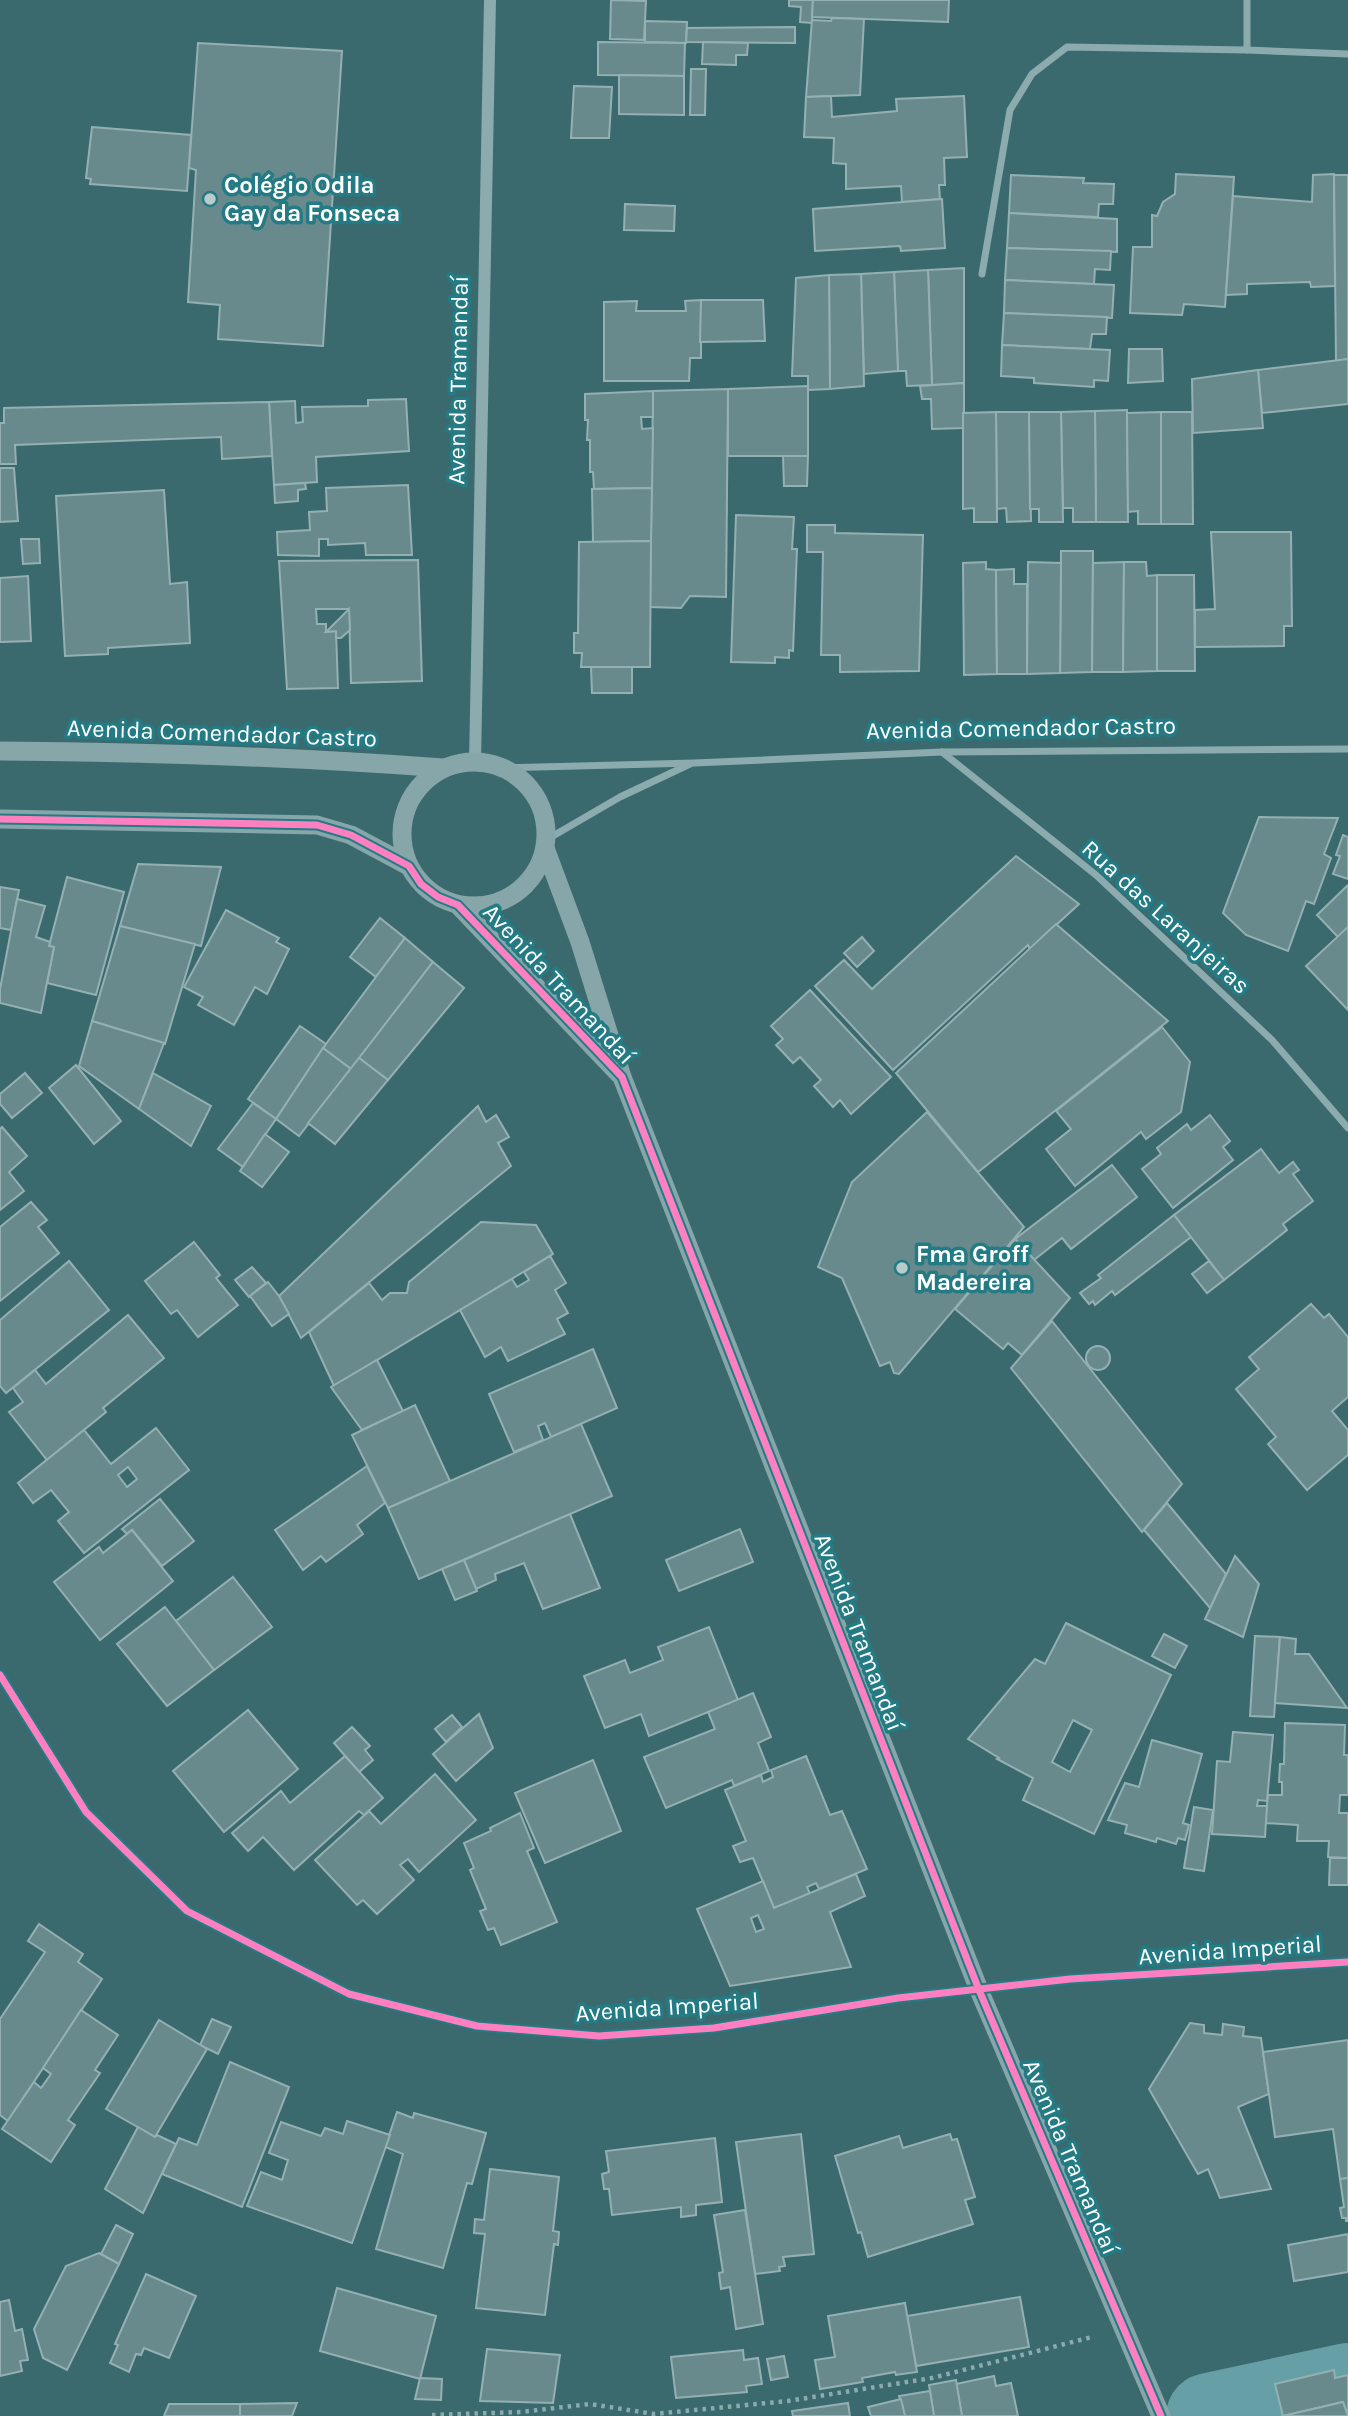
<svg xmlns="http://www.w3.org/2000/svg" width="1348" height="2416" viewBox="0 0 1348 2416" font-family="Karla,sans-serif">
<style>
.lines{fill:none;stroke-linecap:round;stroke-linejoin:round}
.river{stroke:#66a0a6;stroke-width:86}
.building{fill:#688a8d;stroke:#94b0b2;stroke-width:2;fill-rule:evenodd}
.path{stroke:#8cabae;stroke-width:4.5;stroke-dasharray:3.5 5;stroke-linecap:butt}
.minor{stroke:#8cabae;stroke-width:7}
.tertiary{stroke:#8cabae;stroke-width:12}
.secondary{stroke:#87a6a9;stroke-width:19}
.cycleway-casing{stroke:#247b84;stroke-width:11}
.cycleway{stroke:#ff80c0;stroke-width:7}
.poi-dot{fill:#bacbcc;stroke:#247b84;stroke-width:2.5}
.labels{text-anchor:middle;stroke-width:7;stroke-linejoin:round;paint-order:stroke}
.poi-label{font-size:24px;font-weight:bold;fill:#fff;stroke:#247b84;text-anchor:start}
.street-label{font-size:24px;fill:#fff;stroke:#247b84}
</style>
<rect width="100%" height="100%" fill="#3a6a6e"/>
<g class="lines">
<path class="river" d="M1209,2416l139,-30"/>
</g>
<g class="building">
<path d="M611,0l35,1 -2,39 -34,-1z"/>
<path d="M789,0h24l-1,23 -12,-1 1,-15 -12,-1z"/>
<path d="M813,0h136l-1,22 -136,-5z"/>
<path d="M832,18l32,1 -4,76 -54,2 6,-77 19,1z"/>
<path d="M645,21l42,1 -1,21 -41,-1z"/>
<path d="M795,27v16l-109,-1 1,-14z"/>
<path d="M598,42l87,1 -1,33 -86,-1z"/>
<path d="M703,42l45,1 -1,12h-11v10l-34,-1z"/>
<path d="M198,43l144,8 -19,295 -105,-7 2,-34 -32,-3 8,-132 -7,-2z"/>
<path d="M691,69h15l-1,46h-15z"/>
<path d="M619,75l65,1v39l-65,-1z"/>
<path d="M574,86l38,1 -3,51h-38z"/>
<path d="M831,96l1,21 65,-6 -1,-12 68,-3 3,61 -23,1 1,27h-6l1,14 -38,3 -1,-16 -55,3v-25l-13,-1 1,-25 -30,-1 2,-40z"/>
<path d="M92,127l99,8 -4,56 -97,-7 1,-5 -5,-1z"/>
<path d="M1176,174l58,3 -9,130 -41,-3 -2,11 -52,-2 3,-66h19v-32l5,1 6,-14 12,-8z"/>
<path d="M1334,174l1,112 -24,1 -1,-5 -63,2v10l-21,1 7,-99 79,6 1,-27z"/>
<path d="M1011,175l73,3 -1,5 31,1 -1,20h-14l-1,13 -89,-4z"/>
<path d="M1334,175h14v184l-12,2z"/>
<path d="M942,199l3,49 -44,3 -1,-5 -85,5 -2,-42z"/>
<path d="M625,204l50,2 -1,25 -50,-1z"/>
<path d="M1009,213l108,6v33l-110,-4z"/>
<path d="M1007,248l104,3 -1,19 -15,-1 -1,15 -89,-4z"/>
<path d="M964,268v115l-32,2 -4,-115z"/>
<path d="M928,270l4,115 -25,1 -1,-15h-8l-4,-99z"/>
<path d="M894,272l4,99 -34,3 -3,-100z"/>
<path d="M861,274l3,112 -34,3 -1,-114z"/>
<path d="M829,275l1,114 -22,1v-14h-16l4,-98z"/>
<path d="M1005,280l109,5 -2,33 -108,-5z"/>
<path d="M701,300v58h-11l-1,23h-85v-79l33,-1 -1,10h50l-1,-10z"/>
<path d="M701,300h62l2,41 -65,1z"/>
<path d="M1004,313l103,4 -1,17h-14l-2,15 -88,-4z"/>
<path d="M1002,345l108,5 -2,31 -14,-1v7l-60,-4v-5l-33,-2z"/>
<path d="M1129,349h33l1,32 -35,2z"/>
<path d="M1348,359v45l-86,9 -4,-43z"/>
<path d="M1258,370l5,58 -70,5 -1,-54z"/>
<path d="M964,383v45l-32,1 -1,-30h-9l-2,-13z"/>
<path d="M808,386v70h-80v-67z"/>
<path d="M728,389l-2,208 -36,-1 -9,12 -31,-1 3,-216z"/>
<path d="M653,391v26h-12l1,12 11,-1 -1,60 -58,1 -1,-17h-3v-32h-3l1,-20h-3v-26z"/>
<path d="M406,399l3,52 -93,6 1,25 -43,3 -5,-83 26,-1 1,22 7,-1 -1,-15 66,-1v-6z"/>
<path d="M269,402l3,54 -50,3 -1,-22 -206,8 1,19h-16v-41h4v-15z"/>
<path d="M1127,410l1,112h-32l-1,-111z"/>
<path d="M1095,411l1,111h-23v-14h-10l-2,-96z"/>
<path d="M996,412h33l2,109 -24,1 -1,-14 -9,1z"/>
<path d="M996,412l1,110h-23v-14l-11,1v-96z"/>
<path d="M1029,412h32l2,110h-24v-13h-9z"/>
<path d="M1161,412h31l1,112h-32z"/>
<path d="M1161,412v112h-23v-13l-10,1 -1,-99z"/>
<path d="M783,456h25l-1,30h-23z"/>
<path d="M0,468h14l4,53 -18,1z"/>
<path d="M305,483l1,6 -8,1v11l-23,2 -1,-18z"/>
<path d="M408,485l4,70h-46l-1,-12 -37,2v-6h-9v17l-41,-1 -1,-23 33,-2 -1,-18 18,-1 -1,-23z"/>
<path d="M652,488l-1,53 -58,1 -1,-53z"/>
<path d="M164,490l6,94 17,-2 3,61 -82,5v6l-43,2 -9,-160z"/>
<path d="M736,515l58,2 -2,32h5l-4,102 -4,-1v8l-14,-1v6l-44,-1z"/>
<path d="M807,525h28v8l88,2 -4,136 -79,1v-17h-19l2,-103h-16z"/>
<path d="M1211,532h80l1,94h-8v20l-89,1v-37l20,-1z"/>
<path d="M21,539h18l1,24 -17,1z"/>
<path d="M651,541l-1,126h-69l1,-14h-8v-20h4l1,-91z"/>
<path d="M1061,551h32l-1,121 -32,1z"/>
<path d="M418,560l4,121 -71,2 -2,-74h-33l1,15h9v8l10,-1 2,57 -51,1 -8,-128z"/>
<path d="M986,562v7l10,1 1,104 -33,1 -1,-112z"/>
<path d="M1028,562l33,1 -1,110 -33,1z"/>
<path d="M1124,562l-1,110h-31l1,-109z"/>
<path d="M1124,562h22l1,14 10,-1v96l-34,1z"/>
<path d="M1014,569v15h13v90h-30l-1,-104z"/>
<path d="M1157,575h37l1,96h-38z"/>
<path d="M28,576l3,65 -31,1v-64z"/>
<path d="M349,609l1,21 -9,8h-5v-7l-10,1z"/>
<path d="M591,667h41v26h-40z"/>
<path d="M1259,817l79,1 -14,36 7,4 -17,46 -8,-3 -18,50 -42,-16 -23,-22z"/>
<path d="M1343,835l5,2v42l-15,-5 7,-18 -4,-1z"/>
<path d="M1016,856l63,48 -49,45 -2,-4 -135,125 -78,-84 29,-26 28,29z"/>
<path d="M138,864l83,3 -20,79 -81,-20z"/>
<path d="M67,877l57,15 -28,103 -49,-12 7,-36 -5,-1z"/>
<path d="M1348,885v42l-10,10 -21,-22z"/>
<path d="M0,887l19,3 -8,40 -11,-2z"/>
<path d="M17,899l28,7 -9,31 14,5 -1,4 5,1 -13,66 -41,-10v-14z"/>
<path d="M226,910l53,28 -3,4 13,7 -22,45 -12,-7 -21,38 -36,-20 5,-8 -19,-10z"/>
<path d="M380,918l25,20 -29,39 -26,-20z"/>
<path d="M1056,924l112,97 -190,151 -82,-99z"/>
<path d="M120,926l75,18 -30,100 -73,-23z"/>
<path d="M1348,927v83l-42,-44z"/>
<path d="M862,937l12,14 -17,16 -13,-14z"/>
<path d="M405,938l28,24 -82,107 -28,-21z"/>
<path d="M433,962l31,26 -76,92 -29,-22z"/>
<path d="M810,990l81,87 -40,37 -11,-14 -7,7 -19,-21 7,-6 -21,-23 -7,6 -17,-18 7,-6 -12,-13z"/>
<path d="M92,1021l72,22 -25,66 -60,-43z"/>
<path d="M300,1026l26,18 -50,75 -28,-20z"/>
<path d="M1162,1027l28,35 -9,50 -35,27 -5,-7 -66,54 -29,-37 25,-20 -15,-18z"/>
<path d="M323,1048l28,21 -52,67 -23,-17z"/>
<path d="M359,1058l29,22 -53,64 -27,-21z"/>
<path d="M76,1065l45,56 -27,23 -45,-56z"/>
<path d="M25,1073l17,20 -30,25 -12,-14v-10z"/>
<path d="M153,1073l58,33 -20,40 -52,-37z"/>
<path d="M253,1103l23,16 -33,48 -25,-18z"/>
<path d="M478,1106l8,16 10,-7 13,22 -11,6 13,23 -210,172 -22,-42z"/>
<path d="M927,1112l97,115 -125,147 -5,-1 -4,-11 -10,4 -38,-88 -24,-11 34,-85z"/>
<path d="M1210,1115l20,26 -7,6 10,13 -60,48 -31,-39 19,-15 -4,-6 30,-24 4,6z"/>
<path d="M2,1127l25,29 -18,16 15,19 -24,19v-81z"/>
<path d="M265,1134l24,18 -27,35 -22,-16z"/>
<path d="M1261,1149l18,24 14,-11 6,8 -6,4 20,27 -30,23 4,6 -63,50 -50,-65z"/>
<path d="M1112,1165l25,32 -66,52 -9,-11 -28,22 -19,-21z"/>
<path d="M31,1202l16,18 -9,7 21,26 -59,48v-74z"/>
<path d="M1174,1215l17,22 -76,58 -3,-4 -17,14 -2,-4 -4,3 -9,-11 21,-15 -3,-3z"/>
<path d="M481,1222l55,3 17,29 -219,132 -25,-54 60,-49 13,17 8,-7h17l2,-11z"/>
<path d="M1015,1239l55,59 -48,57 -14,-12 -5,6 -48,-40z"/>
<path d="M194,1242l26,33 -4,3 22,27 -40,32 -21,-27 -6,4 -26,-33z"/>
<path d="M550,1256l16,27 -11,7 13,23 -11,6 8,15 -57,27 -7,-14 -16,10 -25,-47 52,-31 5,8 12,-7 -5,-8z"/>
<path d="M69,1261l40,49 -103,83 -6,-7v-66z"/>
<path d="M1209,1261l15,19 -17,13 -15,-19z"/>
<path d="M252,1267l14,16 -17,14 -14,-17z"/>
<path d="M268,1282l11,14 10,18 -17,12 -22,-30z"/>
<path d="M1311,1304l13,14 5,-4 19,23v60l-16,14 16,19v25l-41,35 -39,-46 8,-7 -40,-48 23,-20 -10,-12z"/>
<path d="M128,1315l36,43 -61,50 3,4 -59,48 -38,-48 14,-10 -10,-14 22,-18 11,14z"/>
<path d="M1052,1321l130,163 -40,48 -131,-164z"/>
<circle cx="1098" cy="1358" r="12"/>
<path d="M593,1349l24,59 -66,29 -6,-14 -7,3 5,14 -29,12 -25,-58z"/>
<path d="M377,1360l26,51 -41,19 -31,-43z"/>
<path d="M415,1405l35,76 -62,27 -36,-73z"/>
<path d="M581,1424l31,72 -193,83 -31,-71z"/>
<path d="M156,1428l33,42 -105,83 -26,-32 11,-9 -18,-22 -18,13 -15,-20 66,-53 27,34zM128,1467l9,12 -10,8 -9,-12z"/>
<path d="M367,1466l18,37 -28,22 6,9 -37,28 -5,-6 -18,14 -28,-40z"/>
<path d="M160,1499l34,42 -32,25 -30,-36 -5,4 -5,-5z"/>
<path d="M1167,1503l59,71 -16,34 -66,-78z"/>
<path d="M570,1514l30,74 -57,21 -19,-46 -29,11 1,6 -20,9 -12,-29z"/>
<path d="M740,1529l13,33 -74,29 -13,-31z"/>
<path d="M132,1530l41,51 -73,59 -46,-58 45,-35 4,6z"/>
<path d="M1235,1556l24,28 -16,53 -38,-18z"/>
<path d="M464,1560l13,31 -22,9 -13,-31z"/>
<path d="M233,1577l39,50 -58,43 -38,-49z"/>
<path d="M165,1607l49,63 -47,36 -50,-62z"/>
<path d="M1066,1623l105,52 -77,159 -71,-34 10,-22 -36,-19 2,-1 -31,-19 67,-80 10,5zM1073,1720l19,10 -22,42 -18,-10z"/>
<path d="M709,1627l29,73 -89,36 -8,-22 -36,14 -21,-52 41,-16 5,13 33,-13 -5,-13z"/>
<path d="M1164,1634l23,12 -12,22 -23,-12z"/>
<path d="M1255,1636l25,1 -6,80 -24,-1z"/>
<path d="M1280,1637l16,2 -1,15h14l38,54 -72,-5z"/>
<path d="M753,1693l18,44 -13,6 11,28 -35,15 -2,-6 -66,28 -22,-51 71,-28 -7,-17z"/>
<path d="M248,1710l50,59 -74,63 -51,-61z"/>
<path d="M479,1714l14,34 -37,33 -23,-27z"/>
<path d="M452,1715l10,12 -16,15 -11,-13z"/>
<path d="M1285,1723l60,2 -1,30h4v40h-8l-1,18h9v45l-20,-1 1,-16h-32l1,-16 -33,-2 3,-28h14v-13h-3l1,-18h4z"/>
<path d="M352,1727l18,19 -5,4 8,10 -14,12 -25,-29z"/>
<path d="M1233,1732l40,3 -6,66 -9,-1 -1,6h10l-2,31 -53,-3 5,-73 13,1z"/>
<path d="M1152,1740l50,14 -19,69 6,2 -4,15 -7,-2 -2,6 -19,-6 -1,4 -31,-9 2,-8 -19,-5 17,-37 14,4z"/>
<path d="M345,1756l38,42 -19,17 -5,-4 -65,59 -31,-33 -15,14 -16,-18 49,-42 9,12z"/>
<path d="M806,1756l24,59 12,-4 25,58 -48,20 -3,-6 -9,4 3,7 -36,14 -21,-50 -13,4 -7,-16 13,-5 -21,-51 36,-15 2,7 10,-5 -2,-7z"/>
<path d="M593,1760l28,71 -76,32 -30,-70z"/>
<path d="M435,1774l41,46 -57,52 -11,-13 -8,6 14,15 -37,34 -14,-14 -6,5 -42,-45 54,-49 12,13z"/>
<path d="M1194,1807l19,3 -9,61 -20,-3z"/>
<path d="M520,1813l14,35 -7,3 30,71 -56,23 -7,-17 -6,2 -8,-19 6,-2 -16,-39 4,-2 -10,-25 27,-12 -1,-3z"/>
<path d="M1330,1858h18v27h-19z"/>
<path d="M856,1874l9,22 -35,16 21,55 -121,19 -33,-77 66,-28 11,27zM758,1915l6,14 -8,3 -5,-14z"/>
<path d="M39,1924l44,30 -5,8 24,17 -94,142 -8,-6v-96l45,-67 -17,-11z"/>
<path d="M81,2010l37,25 -23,35 5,3 -32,47 7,5 -24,37 -49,-33 32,-47 7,6 10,-14 -8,-6z"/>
<path d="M212,2019l19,8 -13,27 -18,-9z"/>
<path d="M159,2020l48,29 -52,88 -49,-28z"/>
<path d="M1190,2023l14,2v8l18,2 1,-11 21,3 -1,9 18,2 8,56 -31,13 33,82 -51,9 -12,-29 -10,5 -49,-85z"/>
<path d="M1348,2040v138l-8,1 -7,-50 -58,8 -12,-85z"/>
<path d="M230,2062l59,25 -47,120 -80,-33 17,-36 18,7z"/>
<path d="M397,2112l16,6 1,-5 72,20 -14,51 -5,-1 -24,85 -67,-19 27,-95 -18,-7z"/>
<path d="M347,2121l43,14 -38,108 -105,-37 14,-34 21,8 6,-20 -19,-7 12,-31 40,14 4,-8 18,6z"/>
<path d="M138,2127l17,10 2,-2 19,9 -33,69 -38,-24z"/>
<path d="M801,2134l13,120 -31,3 2,9 -6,1 1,4 -25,3 -19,-132z"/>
<path d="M950,2134l2,6 5,-1 18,58 -10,3 8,24 -105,33 -7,-25 -3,1 -23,-77 64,-20 4,12z"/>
<path d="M715,2138l7,64 -26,3v10l-15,2v-10l-69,8 -3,-26h-5l-2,-15 7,-2 -3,-21z"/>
<path d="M490,2169l69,8 -6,54 6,1 -1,13 -4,-1 -9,71 -69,-7 9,-74 -11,-1 1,-14 9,1z"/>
<path d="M1348,2178v43h-2v-3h-4l-2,-10 4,-1 -4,-28z"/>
<path d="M745,2210l18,114 -27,5 -6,-42 -9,2 -2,-16 4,-1 -9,-57z"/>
<path d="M116,2225l17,9 -14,30 -18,-10z"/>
<path d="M1348,2234v38l-54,9 -6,-36z"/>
<path d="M99,2253l20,11 -52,106 -24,-12 -9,-29 32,-63z"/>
<path d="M146,2274l50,22 -27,62 -25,-10 -3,7 -5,-1 -7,18 -19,-9 8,-18 -3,-1z"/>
<path d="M337,2288l99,28 -16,63 -100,-28z"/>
<path d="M1020,2297l9,50 -113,19 -9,-50z"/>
<path d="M9,2300l6,31 7,-2 6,31 -8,1 2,10 -22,5v-74z"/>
<path d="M905,2303l12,69 -21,3 -1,-3 -33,6 1,4 -43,7 -5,-29 20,-3 -7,-41z"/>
<path d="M487,2349l73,6 -7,48 -73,-2z"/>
<path d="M743,2350l1,10 14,-2 4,26 -16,2 1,6 -71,6 -5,-41z"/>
<path d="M784,2356l4,21 -17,3 -4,-21z"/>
<path d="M1334,2370l1,8 13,-3v35l-2,1 -3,-9 -60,14 -8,-32z"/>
<path d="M994,2376l2,10 15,-3 7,33h-56l-6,-32z"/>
<path d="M420,2378l22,1 -1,21 -26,-1z"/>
<path d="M956,2380l6,36h-28l-5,-31z"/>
<path d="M930,2391l4,25h-29l-6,-20z"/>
<path d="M901,2399l4,17h-34l-3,-9z"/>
<path d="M1343,2402l5,14h-67h2z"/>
<path d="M297,2403l-5,13h-52v-12z"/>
<path d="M848,2403l2,13h-57l-1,-5z"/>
<path d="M169,2404h71v12h-76z"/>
</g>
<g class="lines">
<path class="path" d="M432,2415l89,-3 69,-8 64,10 134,-13 144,-23 160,-41"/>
<g class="minor">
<path d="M1247,50l101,4"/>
<path d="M982,274l28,-164 22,-36 35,-27 180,3v-50"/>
<path d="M942,752l154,123 176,165 76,88"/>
<path d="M502,768l192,-5 248,-11 406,-3"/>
<path d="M546,840l74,-43 70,-33"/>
<path d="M0,1675l86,137 101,99 162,83 128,32 122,10 115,-8 184,-30 172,-19 278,-17"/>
</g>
<path class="tertiary" d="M475,762l15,-762"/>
<g class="secondary">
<path d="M0,751c148,1 295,6 443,17"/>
<circle cx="474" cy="834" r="72"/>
<path d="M0,819l317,6 34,10 58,31"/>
<path d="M545,848l35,94 42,135 357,913 182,426"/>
<path d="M458,905l161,169"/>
</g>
<g class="cycleway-casing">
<g id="cycleway">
<path d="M0,819l317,6 34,10 58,31 12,18 17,13 20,8 164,172 357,913 182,426"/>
<path d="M0,1675l86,137 101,99 162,83 128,32 122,10 115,-8 184,-30 172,-19 278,-17"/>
</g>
</g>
<use href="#cycleway" class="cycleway"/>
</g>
<g class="poi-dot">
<circle cx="210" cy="199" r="7"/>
<circle cx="902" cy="1268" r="7"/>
</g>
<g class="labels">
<g class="poi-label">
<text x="224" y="193">Colégio Odila<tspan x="224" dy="28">Gay da Fonseca</tspan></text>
<text x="916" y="1262">Fma Groff<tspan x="916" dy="28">Madereira</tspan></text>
</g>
<g class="street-label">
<text transform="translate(458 380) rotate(-89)" y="8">Avenida Tramandaí</text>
<text transform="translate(1021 728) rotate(-1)" y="8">Avenida Comendador Castro</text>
<text transform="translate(222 733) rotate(2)" y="8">Avenida Comendador Castro</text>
<text transform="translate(1166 917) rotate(42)" y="8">Rua das Laranjeiras</text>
<text transform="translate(559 984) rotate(47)" y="8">Avenida Tramandaí</text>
<text transform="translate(859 1632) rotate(69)" y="8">Avenida Tramandaí</text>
<text transform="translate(1230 1950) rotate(-4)" y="8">Avenida Imperial</text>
<text transform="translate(667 2007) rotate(-4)" y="8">Avenida Imperial</text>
<text transform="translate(1071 2157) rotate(67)" y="8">Avenida Tramandaí</text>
</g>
</g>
</svg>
